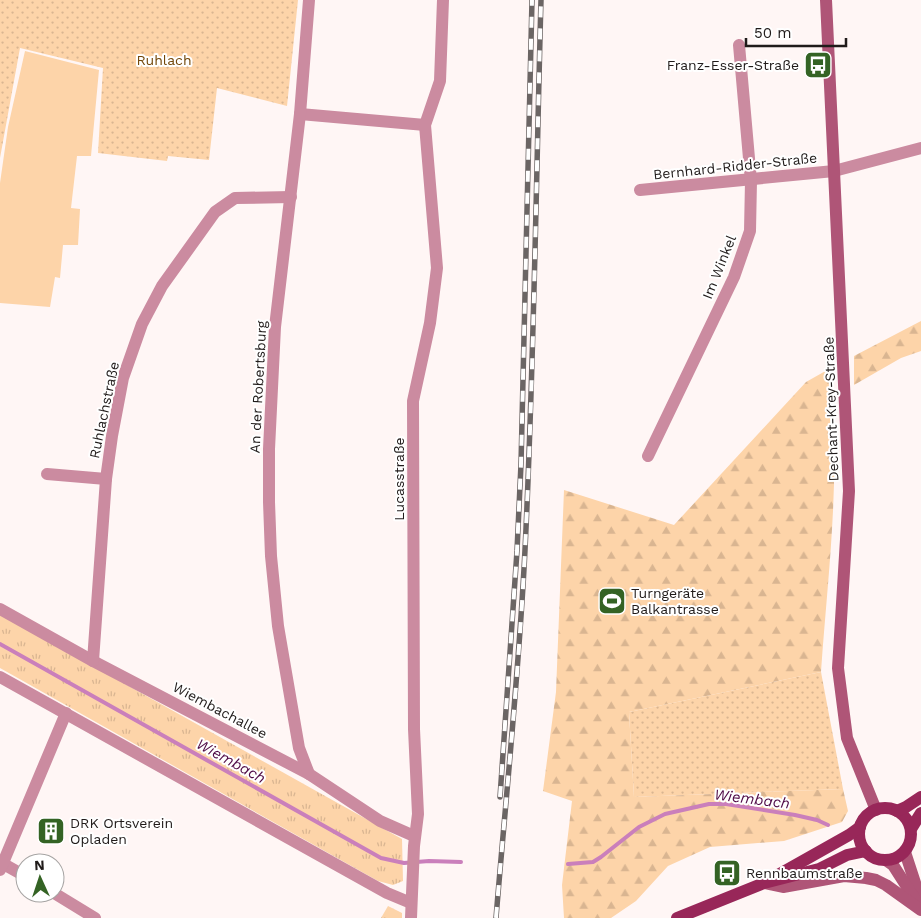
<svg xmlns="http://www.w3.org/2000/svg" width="921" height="918" viewBox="0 0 921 918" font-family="'Work Sans',sans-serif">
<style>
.grass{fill:url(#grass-dots)}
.forest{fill:url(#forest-firs)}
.park{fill:url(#park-tufts)}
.pitch{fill:#fdd4a9}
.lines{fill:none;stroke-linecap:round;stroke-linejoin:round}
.stream{stroke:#ca7fbb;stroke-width:4}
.street{stroke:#cb8ba0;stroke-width:12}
.secondary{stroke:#af5577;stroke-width:12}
.primary{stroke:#982759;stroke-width:12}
.rail-casing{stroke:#6b6564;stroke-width:5.5}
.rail{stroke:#fff;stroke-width:4;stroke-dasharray:11;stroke-linecap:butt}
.labels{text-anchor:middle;stroke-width:4;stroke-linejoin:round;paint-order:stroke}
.park-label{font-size:14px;fill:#72470a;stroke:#fff}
.poi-label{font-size:14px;fill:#201b1a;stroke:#fff;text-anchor:start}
.street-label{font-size:14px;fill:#201b1a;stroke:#fff}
.water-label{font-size:15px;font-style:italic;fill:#4f0a46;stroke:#fff}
</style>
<defs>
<pattern id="grass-dots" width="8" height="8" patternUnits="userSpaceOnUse" patternTransform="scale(1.25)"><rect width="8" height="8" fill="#fdd4a9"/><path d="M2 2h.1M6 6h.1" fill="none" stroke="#d9b591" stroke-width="1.8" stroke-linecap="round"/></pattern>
<pattern id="forest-firs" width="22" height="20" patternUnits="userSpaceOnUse" patternTransform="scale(1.25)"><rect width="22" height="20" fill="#fdd4a9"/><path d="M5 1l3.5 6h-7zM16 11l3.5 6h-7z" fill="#d9b591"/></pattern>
<pattern id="park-tufts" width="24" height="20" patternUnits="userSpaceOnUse" patternTransform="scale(1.25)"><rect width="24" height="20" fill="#fdd4a9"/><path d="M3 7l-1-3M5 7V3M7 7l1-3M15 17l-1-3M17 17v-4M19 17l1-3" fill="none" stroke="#d9b591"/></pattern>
</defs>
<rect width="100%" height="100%" fill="#fff6f5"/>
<g class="grass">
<path d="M0,0h298l-11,106 -70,-18 -8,72 -41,-4 -1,5 -69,-8 5,-85 -83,-20 -20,110z"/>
<path d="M821,672l22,117 -209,8 -5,-85z"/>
</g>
<g class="forest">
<path d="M921,321v30l-20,7 -47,27v-29z"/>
<path d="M829,369c13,101 -1,203 -8,303l-192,40 5,85 209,-8 5,22 -6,11 -58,19 -74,6 -42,19 -32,35 -25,17h-47l-2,-33 10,-84 -29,-10 13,-99 8,-202 110,35 132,-143z"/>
</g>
<g class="park">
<path d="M0,614l402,225 1,42 -10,4 -15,-4 -378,-213z"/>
<path d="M388,906l14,7v5h-21z"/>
</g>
<path class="pitch" d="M25,51l74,19 -8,86h-14l-6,52 9,1 -2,36h-15l-3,33 -5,-1 -5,30 -50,-4v-120l8,-56z"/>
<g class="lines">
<g class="stream">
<path d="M0,644l381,214 23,5 25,-2 32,1"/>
<path d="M568,864l25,-2 8,-5 38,-30 26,-13 44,-10h17l69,11 22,5 11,5"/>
</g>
<g class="street">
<path d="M300,114l125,11"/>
<path d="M640,190l194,-19 87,-23"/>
<path d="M648,456l86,-179 16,-46 1,-50 -12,-136"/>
<path d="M47,474l59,5"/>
<path d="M0,609l93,52 216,113 71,47 34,15"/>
<path d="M93,661l13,-182 6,-43 11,-58 19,-54 20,-38 53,-74 20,-14 56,-1"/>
<path d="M0,677l387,216 24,10"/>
<path d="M309,774l-10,-26 -21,-122 -7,-70 -2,-54v-53l6,-122 25,-213 9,-114"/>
<path d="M0,862l25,14"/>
<path d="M0,870l66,-157"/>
<path d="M54,893l41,25"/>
<path d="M411,918l3,-72 4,-32 -4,-85 -1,-328 17,-78 7,-55 -12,-143 15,-44 3,-81"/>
</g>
<g class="secondary">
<path d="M826,0l23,491 -11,177 9,70 29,72"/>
<path d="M905,852l16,49"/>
<path d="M886,860l7,5 25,39"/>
<path d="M764,883l19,4 61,-11 22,2 10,2 10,5 35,25"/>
</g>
<g class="primary">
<circle cx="885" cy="834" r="26"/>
<path d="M897,811l9,-4 15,-10"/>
<path d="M911,829l10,-16"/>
<path d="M778,875l71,-40 11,-8"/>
<path d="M677,918l87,-35 55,-14 28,-14 19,-4"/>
</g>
<g class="rail-casing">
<g id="rail">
<path d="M500,797l17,-246 4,-87 11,-464"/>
<path d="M496,918c10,-123 23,-245 29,-368 9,-184 11,-367 16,-550"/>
</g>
</g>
<use href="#rail" class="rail"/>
</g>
<defs>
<g id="bus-square" transform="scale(1.4375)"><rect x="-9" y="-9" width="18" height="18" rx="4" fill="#346324" stroke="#fff"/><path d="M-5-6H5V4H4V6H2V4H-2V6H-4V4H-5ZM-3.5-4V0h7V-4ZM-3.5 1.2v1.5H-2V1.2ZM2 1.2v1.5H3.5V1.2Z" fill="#fff"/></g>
<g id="stadium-square" transform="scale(1.4375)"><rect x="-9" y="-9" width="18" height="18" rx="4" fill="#346324" stroke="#fff"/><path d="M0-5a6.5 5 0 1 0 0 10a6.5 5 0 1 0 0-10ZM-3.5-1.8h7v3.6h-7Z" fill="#fff"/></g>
<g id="building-square" transform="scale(1.4375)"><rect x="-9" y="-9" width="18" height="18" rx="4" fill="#346324" stroke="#fff"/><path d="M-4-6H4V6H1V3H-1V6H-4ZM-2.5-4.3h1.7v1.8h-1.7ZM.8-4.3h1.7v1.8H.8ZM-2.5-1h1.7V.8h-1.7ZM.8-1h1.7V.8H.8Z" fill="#fff"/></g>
</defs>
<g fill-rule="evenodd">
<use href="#bus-square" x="818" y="65"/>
<use href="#stadium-square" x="612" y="601"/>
<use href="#building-square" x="51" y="831"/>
<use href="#bus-square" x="727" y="873"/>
</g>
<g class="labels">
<g class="park-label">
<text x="164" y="65">Ruhlach</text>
</g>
<g class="poi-label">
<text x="799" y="70" text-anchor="end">Franz-Esser-Straße</text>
<text x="631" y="598">Turngeräte<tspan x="631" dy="16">Balkantrasse</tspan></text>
<text x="70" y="828">DRK Ortsverein<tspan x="70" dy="16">Opladen</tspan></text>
<text x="746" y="878">Rennbaumstraße</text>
</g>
<g class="street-label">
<text transform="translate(735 166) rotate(-6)" y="5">Bernhard-Ridder-Straße</text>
<text transform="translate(719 267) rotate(-68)" y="5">Im Winkel</text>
<text transform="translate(258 387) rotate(-87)" y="5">An der Robertsburg</text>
<text transform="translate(831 409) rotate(-92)" y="5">Dechant-Krey-Straße</text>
<text transform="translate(104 410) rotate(-78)" y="5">Ruhlachstraße</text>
<text transform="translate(399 479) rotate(-90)" y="5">Lucasstraße</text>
<text transform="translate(220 710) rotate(28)" y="5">Wiembachallee</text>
</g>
<g class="water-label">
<text transform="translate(231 761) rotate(29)" y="5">Wiembach</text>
<text transform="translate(752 799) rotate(7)" y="5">Wiembach</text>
</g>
</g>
<g transform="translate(40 878) rotate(357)"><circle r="24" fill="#ffffff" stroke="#a6a4a3"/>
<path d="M0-4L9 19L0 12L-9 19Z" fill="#346324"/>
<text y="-8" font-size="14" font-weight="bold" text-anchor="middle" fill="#201b1a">N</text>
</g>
<path d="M746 38v8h100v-8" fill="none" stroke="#201b1a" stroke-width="2.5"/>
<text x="754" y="38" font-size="15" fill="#201b1a" stroke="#ffffff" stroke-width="4" paint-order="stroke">50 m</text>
</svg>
